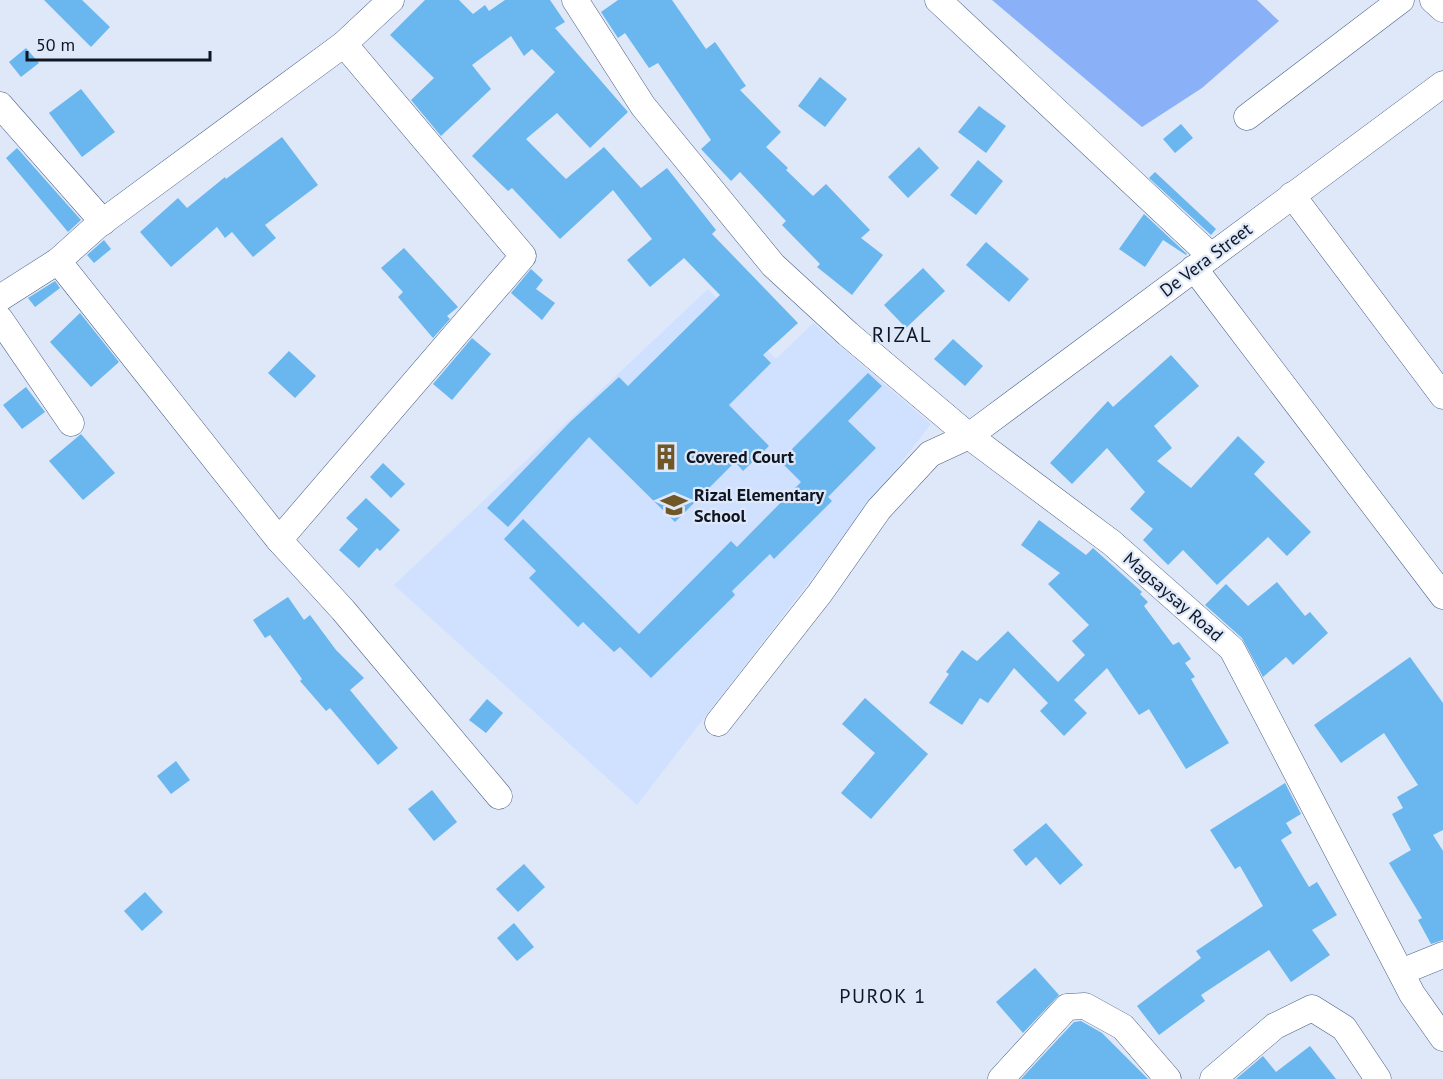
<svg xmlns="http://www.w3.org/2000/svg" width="1443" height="1079" viewBox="0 0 1443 1079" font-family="'PT Sans',sans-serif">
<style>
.built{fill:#d0e1ff}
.water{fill:#8ab1f8}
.building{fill:#6ab6ee}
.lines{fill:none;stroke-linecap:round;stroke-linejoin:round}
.street-casing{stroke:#4b5f84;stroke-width:27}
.street{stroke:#fff;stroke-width:26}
.labels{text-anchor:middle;stroke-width:4.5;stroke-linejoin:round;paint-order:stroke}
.street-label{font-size:18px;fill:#0e1624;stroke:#dee8f9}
.poi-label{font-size:18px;font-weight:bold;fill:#0e1624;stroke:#dee8f9;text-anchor:start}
.neighbourhood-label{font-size:20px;letter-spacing:1.5px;fill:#0e1624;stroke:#dee8f9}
.quarter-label{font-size:21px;letter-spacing:1.5px;fill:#0e1624;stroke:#dee8f9}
</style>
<rect width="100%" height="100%" fill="#dee8f9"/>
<path class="built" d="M708,289l68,70 37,-36 118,101 -294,381 -243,-220z"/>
<path class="water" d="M992,0h265l22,21 -77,67 -60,39z"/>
<g class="building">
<path d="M44,0h38l28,27 -19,20z"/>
<path d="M425,0h34l14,14 12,-9 4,6 16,-11h45l15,22 -10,6 73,84 -38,36 -33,-35 -31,26 40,40 38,-32 37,41 26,-20 49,62 -4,4 86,89 -35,32 8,8 -42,42 40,41 -26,25 -8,-9 -60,60 -86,-85 -81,90 -21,-19 83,-86 49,-45 9,9 92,-91 -36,-37 -34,29 -23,-27 25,-21 -39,-49 -53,49 -48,-51 -4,3 -36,-35 83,-84 -23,-23 -8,7 -13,-20 -39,29 19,24 -50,47 -30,-36 23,-22 -44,-43z"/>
<path d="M618,0h54l34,49 9,-7 31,44 -6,4 41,42 -15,15 22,21 -2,2 27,26 13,-12 44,46 -9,8 22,17 -31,40 -35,-28 3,-3 -38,-39 4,-4 -46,-49 -9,9 -30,-32 10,-9 -53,-77 -9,5 -24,-35 -7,5 -17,-26z"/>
<path d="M26,48l13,15 -18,14 -12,-15z"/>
<path d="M820,77l27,22 -22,28 -27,-21z"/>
<path d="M81,89l34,43 -33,25 -33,-44z"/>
<path d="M979,106l27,20 -20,27 -28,-21z"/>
<path d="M1181,124l12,14 -18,15 -12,-14z"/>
<path d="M282,137l36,48 -53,40 11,13 -23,19 -21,-25 -7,6 -8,-11 -46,40 -31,-35 38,-34 9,10 38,-31 1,2z"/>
<path d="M919,147l20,21 -31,30 -20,-21z"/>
<path d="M17,148l64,72 -13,12 -62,-74z"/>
<path d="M978,160l25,21 -27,34 -26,-20z"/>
<path d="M1155,172l61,57 -5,6 -62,-57z"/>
<path d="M1144,214l43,40 -1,1 -23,-15 -18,27 -26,-18z"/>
<path d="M104,240l7,9 -17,14 -7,-8z"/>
<path d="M986,242l43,37 -20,23 -43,-37z"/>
<path d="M404,248l54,59 -11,9 3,3 -17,19 -35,-41 5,-5 -22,-24z"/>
<path d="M923,268l22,23 -39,37 -22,-23z"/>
<path d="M531,269l12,11 -7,9 19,14 -13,17 -31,-27z"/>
<path d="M55,281l5,7 -25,19 -7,-9z"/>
<path d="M80,313l39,49 -28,25 -41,-45z"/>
<path d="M472,338l19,16 -39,46 -19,-16z"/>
<path d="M953,339l30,27 -18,20 -31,-27z"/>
<path d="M289,351l27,25 -21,22 -27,-25z"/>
<path d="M1171,355l28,31 -45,40 18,22 -15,13 34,27 47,-52 27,26 -11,12 57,58 -24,24 -19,-19 -51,48 -34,-35 -15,15 -25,-25 10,-11 -23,-20 15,-17 -38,-44 -35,36 -22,-21 58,-62 5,6z"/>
<path d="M868,373l14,13 -34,35 28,27 -48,49 4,4 -58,58 -4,-5 -38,37 3,4 -84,83 -31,-31 -6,5 -31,-30 -5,5 -49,-49 7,-7 -32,-32 19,-20 116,115 92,-93 6,6 64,-65 -21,-21z"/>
<path d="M26,387l19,25 -23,17 -19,-24z"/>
<path d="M81,434l34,39 -32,27 -34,-39z"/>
<path d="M383,463l22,21 -14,14 -21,-21z"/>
<path d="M366,498l34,32 -20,21 -3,-3 -18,20 -20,-18 19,-21 -12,-11z"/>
<path d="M1039,520l47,35 7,-7 49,44 -2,2 8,8 -4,4 29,39 6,-3 12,17 -6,4 10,14 -4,2 38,64 -43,26 -37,-60 -10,6 -32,-47 -33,32 13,13 -23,23 -24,-25 8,-8 -34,-35 -26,35 -8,-5 -18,27 -33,-22 20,-29 -3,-2 16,-22 15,11 31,-30 50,51 27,-27 -13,-14 17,-16 -41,-41 12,-11 -39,-28z"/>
<path d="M1277,582l28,34 5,-4 18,21 -35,32 -7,-8 -23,20 -21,-39 -37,-33 21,-21 22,22z"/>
<path d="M288,597l16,23 6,-5 26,35 28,28 -14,12 48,58 -20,17 -48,-57 -4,3 -26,-30 2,-2 -32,-44 -5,3 -12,-18z"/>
<path d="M1410,657l33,46v127l-10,5 10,16v89l-12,4 -13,-24 4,-2 -33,-55 22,-13 -19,-36 11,-6 -6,-11 21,-12 -34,-52 -43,30 -27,-38z"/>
<path d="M865,698l63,56 -57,65 -30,-26 34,-40 -33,-29z"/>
<path d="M487,699l16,14 -17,20 -17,-13z"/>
<path d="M176,761l14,19 -19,14 -14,-18z"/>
<path d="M1285,783l16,31 -15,9 6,10 -11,7 28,47 8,-5 20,33 -25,15 18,25 -39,27 -22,-32 -68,45 4,6 -46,34 -22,-29 64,-48 -5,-7 67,-45 -23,-40 -5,3 -25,-39z"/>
<path d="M432,790l25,32 -23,19 -26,-32z"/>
<path d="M1046,823l37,42 -23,20 -24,-28 -10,9 -13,-16z"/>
<path d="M524,864l21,23 -27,25 -22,-23z"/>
<path d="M145,892l18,20 -21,19 -18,-20z"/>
<path d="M514,923l20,24 -17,14 -20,-23z"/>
<path d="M1035,968l24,27 -36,38 -27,-31z"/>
<path d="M1081,1021l21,12 46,46h-127l53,-57z"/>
<path d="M1310,1046l26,33h-100l27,-23 13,16z"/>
</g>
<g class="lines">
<g class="street-casing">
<g id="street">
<path d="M575,0l68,106 130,159 75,69 121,102 143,107 120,106 180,345 31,44"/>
<path d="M938,0l273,256"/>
<path d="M1433,0l10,9"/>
<path d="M0,105l103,117"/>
<path d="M1247,117l154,-117"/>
<path d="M1292,195l151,201"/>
<path d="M58,261l221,279 64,70 156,186"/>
<path d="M1194,268l249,328"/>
<path d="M0,298l58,-37 39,-35 247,-182 47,-44"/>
<path d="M0,319l71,104"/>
<path d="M279,540l244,-284 -179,-212"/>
<path d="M718,723l102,-130 59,-84 51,-55 39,-18 474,-352"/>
<path d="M1401,972l42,-17"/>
<path d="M1001,1079l66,-72 18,-1 38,21 45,52"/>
<path d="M1213,1079l62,-53 37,-18 32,20 34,51"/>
</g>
</g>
<use href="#street" class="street"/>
</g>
<defs>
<g id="building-bare" transform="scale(2.07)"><path d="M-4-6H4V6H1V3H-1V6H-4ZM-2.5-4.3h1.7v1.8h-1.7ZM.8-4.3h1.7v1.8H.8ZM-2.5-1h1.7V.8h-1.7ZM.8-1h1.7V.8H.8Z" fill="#6f5727" stroke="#dee8f9" stroke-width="2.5" paint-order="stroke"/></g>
<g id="school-bare" transform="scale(2.07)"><path d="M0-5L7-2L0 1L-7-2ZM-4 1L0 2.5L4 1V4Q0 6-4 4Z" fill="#6f5727" stroke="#dee8f9" stroke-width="2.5" paint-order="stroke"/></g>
</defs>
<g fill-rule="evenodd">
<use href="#building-bare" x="666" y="457"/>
<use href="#school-bare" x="674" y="505"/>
</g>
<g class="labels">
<g class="street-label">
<text transform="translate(1206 260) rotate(-37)" y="6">De Vera Street</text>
<text transform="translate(1173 597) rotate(41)" y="6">Magsaysay Road</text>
</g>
<g class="poi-label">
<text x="686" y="463">Covered Court</text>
<text x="694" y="501">Rizal Elementary<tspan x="694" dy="21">School</tspan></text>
</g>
<g class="neighbourhood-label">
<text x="883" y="1003">PUROK 1</text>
</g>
<g class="quarter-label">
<text x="902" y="342">RIZAL</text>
</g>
</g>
<path d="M27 51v9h183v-9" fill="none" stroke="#0e1624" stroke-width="3"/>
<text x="36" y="51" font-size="18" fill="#0e1624" stroke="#dee8f9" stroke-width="4.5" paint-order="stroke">50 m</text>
</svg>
